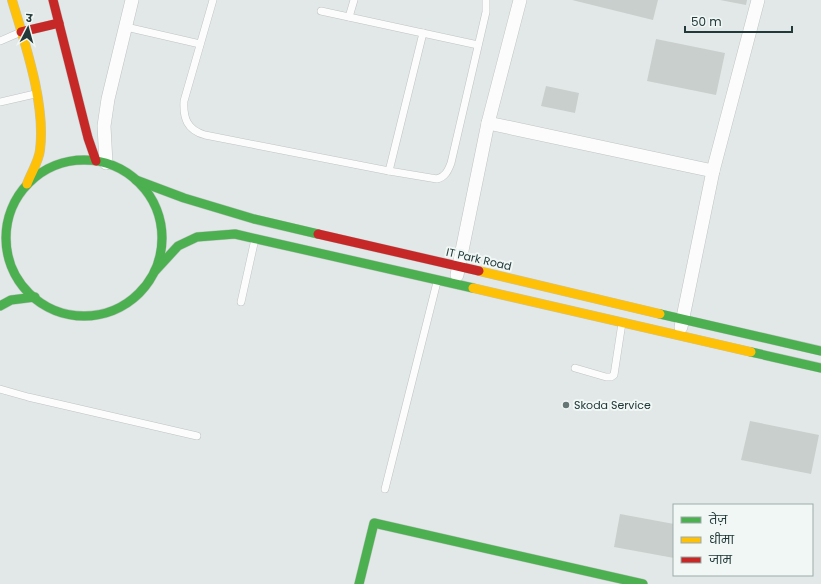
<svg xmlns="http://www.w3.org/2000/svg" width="821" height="584" viewBox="0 0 821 584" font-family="Poppins,'Noto Sans Devanagari',sans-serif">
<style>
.building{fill:#c9cfcd}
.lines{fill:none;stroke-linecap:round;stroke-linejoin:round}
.lane-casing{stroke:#bfc4c4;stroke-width:8}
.street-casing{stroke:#bfc4c4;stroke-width:14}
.fast-casing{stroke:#bec5c4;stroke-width:10}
.slow-casing{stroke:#bec5c4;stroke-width:10}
.jam-casing{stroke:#bec5c4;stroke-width:10}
.lane{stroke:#fbfcfb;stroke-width:7}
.street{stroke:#fbfcfb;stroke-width:13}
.fast{stroke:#4caf50;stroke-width:9}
.slow{stroke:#ffc107;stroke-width:9}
.jam{stroke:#c62828;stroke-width:9}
.poi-dot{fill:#657675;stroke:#f0f7f5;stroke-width:1.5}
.labels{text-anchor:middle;stroke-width:4;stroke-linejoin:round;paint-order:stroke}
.street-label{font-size:11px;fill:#213938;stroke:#f0f7f5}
.poi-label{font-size:11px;fill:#213938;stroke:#f0f7f5;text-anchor:start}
</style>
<rect width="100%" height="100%" fill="#e2e8e7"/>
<g class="building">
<path d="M572,0h86l-5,20z"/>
<path d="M720,0h27l-1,5z"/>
<path d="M656,39l69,14 -9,42 -69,-14z"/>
<path d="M546,86l33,7 -4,20 -34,-7z"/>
<path d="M750,421l69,14 -8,39 -70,-14z"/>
<path d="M620,514l54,10v34l-60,-11z"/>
</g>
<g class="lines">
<g class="lane-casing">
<g id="lane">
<path d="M213,0l-29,101c-1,17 3,29 21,34l184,36 48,8c8,-2 11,-8 14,-16l35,-151v-12"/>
<path d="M321,11l157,34"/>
<path d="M349,17l5,-17"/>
<path d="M126,27l74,17"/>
<path d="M0,41l21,-9"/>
<path d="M0,102l35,-8"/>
<path d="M389,171l34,-138"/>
<path d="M241,302l14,-63"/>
<path d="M575,368l31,9h5l3,-2 8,-52"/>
<path d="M0,389l28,8 169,39"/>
<path d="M385,489l52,-207"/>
</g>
</g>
<g class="street-casing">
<g id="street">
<path d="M488,123l225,48"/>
<path d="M106,163l-2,-37 4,-27 24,-99"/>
<path d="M457,275l31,-152 32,-123"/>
<path d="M681,327l32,-156 45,-171"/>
</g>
</g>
<g class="fast-casing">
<g id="fast">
<circle cx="84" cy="238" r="78"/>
<path d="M136,180l48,18 70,21 64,15"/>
<path d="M155,271l23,-25 19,-9 38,-3 238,54"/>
<path d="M0,306l11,-6 24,-3"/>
<path d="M660,314l161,37"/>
<path d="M751,352l70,16"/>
<path d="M359,584l15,-61 269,61"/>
</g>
</g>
<g class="slow-casing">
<g id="slow">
<path d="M12,0c13,44 34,104 28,150 -1,11 -9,23 -13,34"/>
<path d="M479,271l181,43"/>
<path d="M473,288l278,64"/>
</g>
</g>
<g class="jam-casing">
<g id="jam">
<path d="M53,0l35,138 8,23"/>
<path d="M21,32l38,-9"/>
<path d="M318,234l161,37"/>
</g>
</g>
<use href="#lane" class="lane"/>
<use href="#street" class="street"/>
<use href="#fast" class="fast"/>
<use href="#slow" class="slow"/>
<use href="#jam" class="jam"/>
</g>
<circle class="poi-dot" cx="566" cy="405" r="4"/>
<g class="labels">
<g class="street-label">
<text transform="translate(479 259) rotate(13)" y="4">IT Park Road</text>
</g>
<g class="poi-label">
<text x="574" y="409">Skoda Service</text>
</g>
</g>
<rect x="673" y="504" width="140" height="72" fill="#f0f7f5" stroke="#9daba9"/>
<rect x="681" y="517" width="20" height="6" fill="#4caf50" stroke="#9daba9"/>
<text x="709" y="524" font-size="12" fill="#213938">तेज़</text>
<rect x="681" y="537" width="20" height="6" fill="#ffc107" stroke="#9daba9"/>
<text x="709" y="544" font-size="12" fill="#213938">धीमा</text>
<rect x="681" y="557" width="20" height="6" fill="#c62828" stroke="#9daba9"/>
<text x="709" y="564" font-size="12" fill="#213938">जाम</text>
<g transform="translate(28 28) rotate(6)" stroke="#f0f7f5" stroke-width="3" paint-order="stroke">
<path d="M0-3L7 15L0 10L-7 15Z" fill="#213938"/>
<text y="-6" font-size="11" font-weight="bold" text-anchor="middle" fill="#213938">उ</text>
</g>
<path d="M685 26v6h107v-6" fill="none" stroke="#213938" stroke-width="2"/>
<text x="691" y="26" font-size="12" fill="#213938" stroke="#f0f7f5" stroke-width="3" paint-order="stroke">50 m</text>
</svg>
